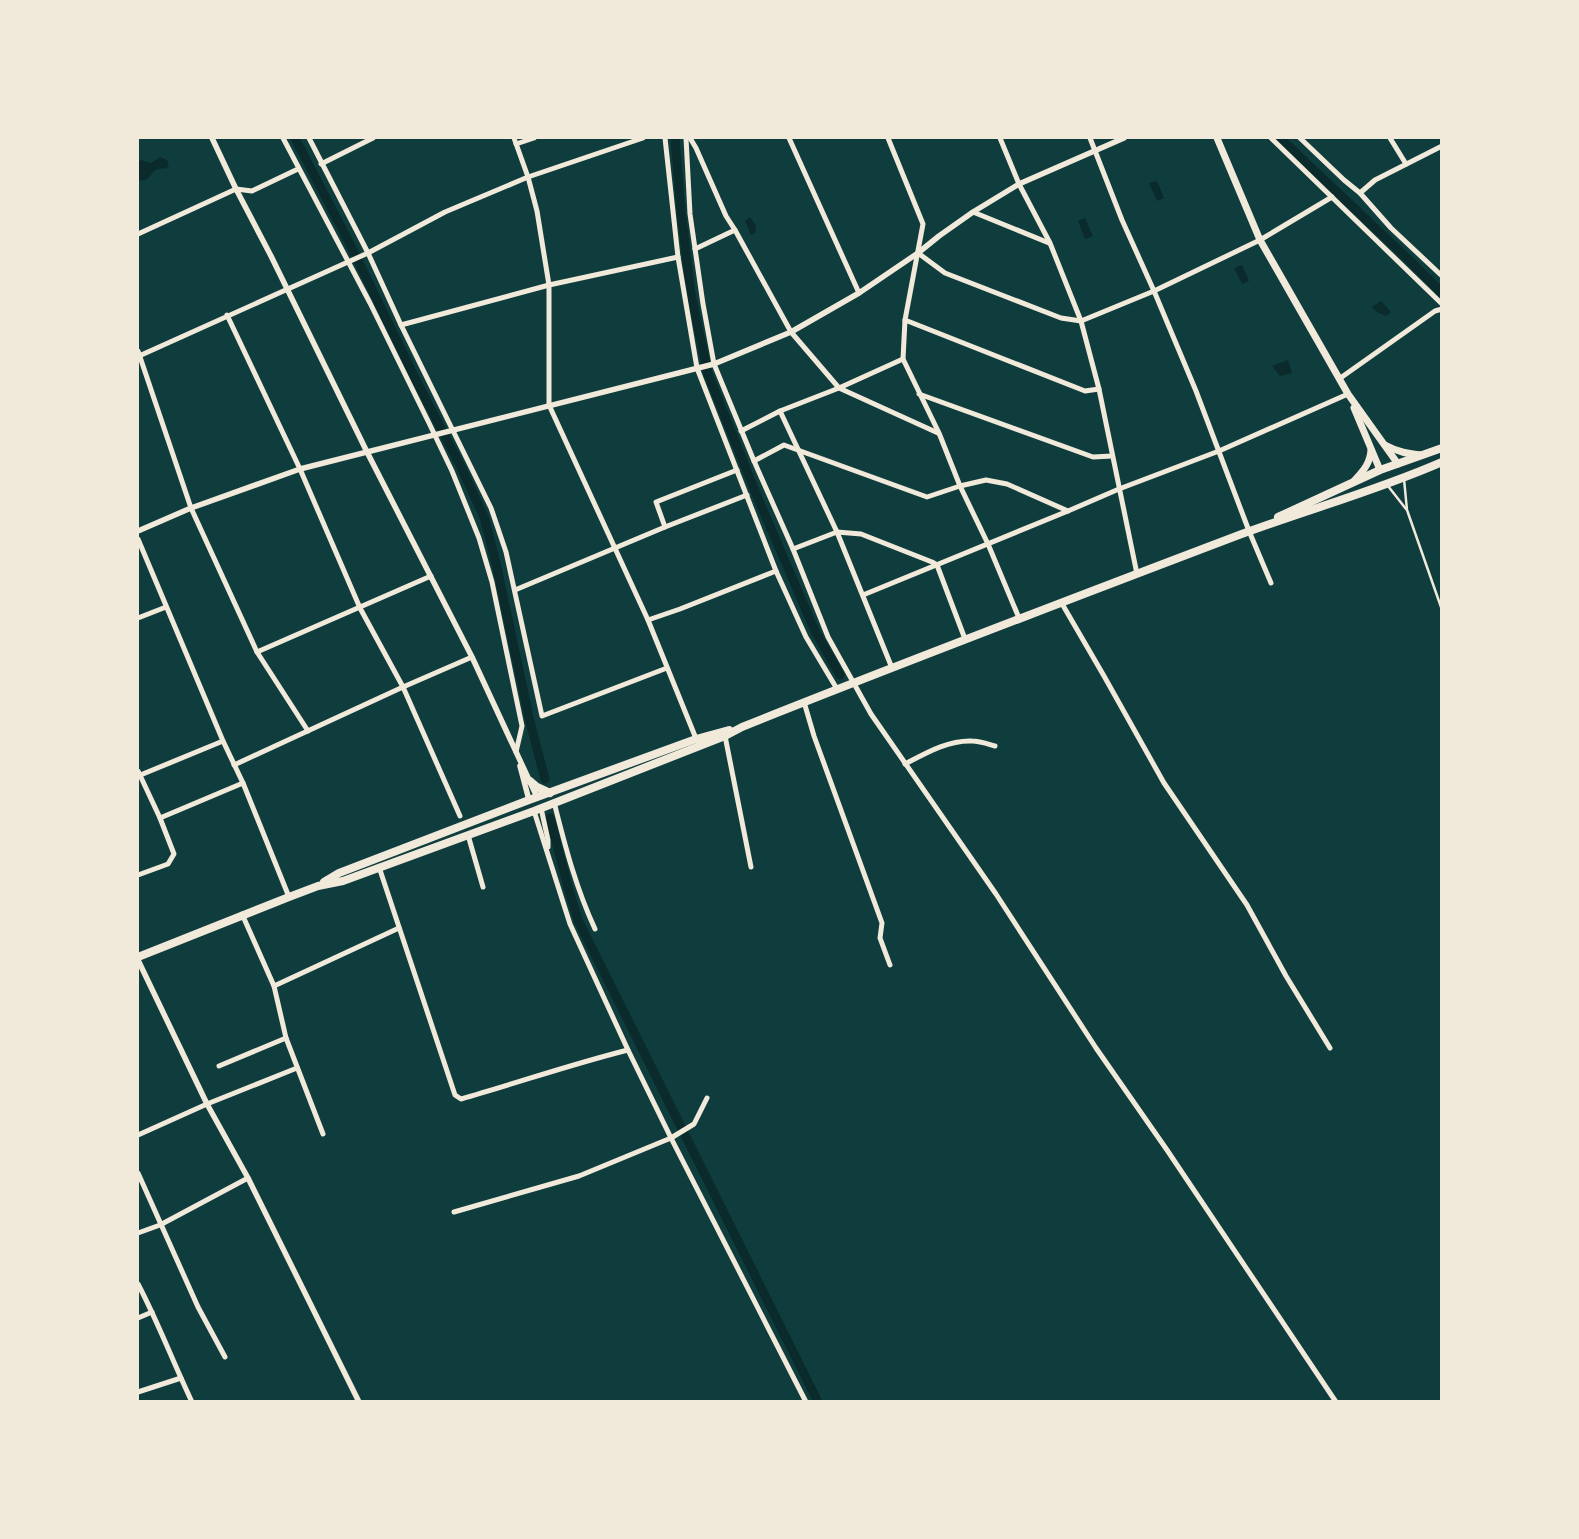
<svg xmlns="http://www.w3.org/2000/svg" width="1579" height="1539" viewBox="0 0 1579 1539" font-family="Raleway,sans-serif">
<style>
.water{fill:#0a2a2b}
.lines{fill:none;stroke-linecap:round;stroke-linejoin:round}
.canal{stroke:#0a2a2b;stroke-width:9}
.service{stroke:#f1e9da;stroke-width:2.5}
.minor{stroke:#f1e9da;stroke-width:5}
.tertiary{stroke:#f1e9da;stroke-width:5.5}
.secondary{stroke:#f1e9da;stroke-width:7}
.primary{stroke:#f1e9da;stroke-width:8}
</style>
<rect width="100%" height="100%" fill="#0f3d3e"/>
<g class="water">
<path d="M160,157l7,3 2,6 -2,2c-3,1 -6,0 -9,1 -8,2 -7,14 -20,11l1,-19 2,-1 10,3z"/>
<path d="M1157,181l7,17 -7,3 -8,-18z"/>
<path d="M750,217l6,9 -1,7 -4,2 -6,-14z"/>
<path d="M1085,218l8,18 -8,3 -7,-18z"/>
<path d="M1242,265l7,16 -7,3 -8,-16z"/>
<path d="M1381,301l10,11 -5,4 -9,-4 -5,-5z"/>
<path d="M1288,360l4,13 -12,3 -8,-10z"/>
</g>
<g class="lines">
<g class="canal">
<path d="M295,138l55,106 66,136 45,87 23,50 12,46 34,159 15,57"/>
<path d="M675,138l6,74 10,82 17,80 52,129 55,128 25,44"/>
<path d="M1280,138l128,121 34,34"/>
<path d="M550,818l18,69 10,33 240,482"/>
</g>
<g class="service">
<path d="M1404,479l3,31 34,97"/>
<path d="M1388,486l18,23"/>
</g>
<g class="minor">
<path d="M283,138l87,165 59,120 23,48 27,67 13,44 30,144 -6,26"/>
<path d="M309,138l59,115 33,72 90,183 15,44 36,164 125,-48"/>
<path d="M514,138l14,39 9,34 12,74v120l99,215 49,121"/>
<path d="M665,138l13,119 19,111 79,203 30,66 31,52"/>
<path d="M686,138l4,76 13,90 11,60 40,97 39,88 35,88 43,77 125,180 100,154 71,102 169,252"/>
<path d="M690,138l6,10 30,68 9,14"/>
<path d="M789,138l70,155"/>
<path d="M888,138l35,86 -18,96 -2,39 36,74 21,53 28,58 31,74"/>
<path d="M1000,138l19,46 31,59 31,78 18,68 38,185"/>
<path d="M1090,138l32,82 32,71 42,100 53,140 22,52"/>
<path d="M1271,138l171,166"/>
<path d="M1300,138l44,42 16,13 31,35 51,48"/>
<path d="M1390,138l16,26"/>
<path d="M516,144l18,-6"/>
<path d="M321,164l52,-26"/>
<path d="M1360,193l15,-13 67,-34"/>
<path d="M973,212l76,31"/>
<path d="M138,234l98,-45 16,2 46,-22"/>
<path d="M695,249l40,-19 56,102 48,56 99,45"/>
<path d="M918,253l27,20 116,45 20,3 73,-30 106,-51 72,-43"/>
<path d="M227,315l73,154 60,139 43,79 57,129"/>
<path d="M905,320l180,71 14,-2"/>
<path d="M401,325l148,-40 129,-28"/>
<path d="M138,351l53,157 66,144 51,79"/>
<path d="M139,356l229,-103 77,-41 83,-35 115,-39"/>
<path d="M1339,379l96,-68 7,-2"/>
<path d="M919,394l174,63 19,-1"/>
<path d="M780,411l57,121 55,136"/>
<path d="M741,431l39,-20 59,-23 64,-29"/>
<path d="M754,461l30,-16 143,52 33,-11 26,-6 21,4 61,27"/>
<path d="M665,527l82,-32"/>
<path d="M138,539l85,202 20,42 46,114"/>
<path d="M793,549l44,-17 24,2 71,28 5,3 28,74"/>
<path d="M515,590l150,-63 -9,-25 81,-32"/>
<path d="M863,595l205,-84 51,-22 100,-38 129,-57"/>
<path d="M1061,602l43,74 60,107 83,122 39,71 44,72"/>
<path d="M138,618l28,-11"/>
<path d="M648,620l32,-11 96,-38"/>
<path d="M257,652l174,-76"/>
<path d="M804,702l10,34 68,187 -2,15 10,27"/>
<path d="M725,736l26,131"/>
<path d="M905,764c21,-11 43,-24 67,-23 8,0 16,3 23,5"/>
<path d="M234,765l169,-78 69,-30"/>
<path d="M138,771l22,47 14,36 -6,10 -30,11"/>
<path d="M138,776l85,-35"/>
<path d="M554,802c11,44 22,86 41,127"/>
<path d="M541,808l7,32v7"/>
<path d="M534,811l36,113 58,126 43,88 135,264"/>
<path d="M160,818l83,-35"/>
<path d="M468,835l15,52"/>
<path d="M379,867l76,228 6,4c56,-16 111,-35 167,-49"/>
<path d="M242,914l32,72 12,52 37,96"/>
<path d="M274,986l125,-58"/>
<path d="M219,1066l67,-28"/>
<path d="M138,1135l69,-31 90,-36"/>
<path d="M138,1173l60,134 27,50"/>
<path d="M454,1212l125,-36 92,-38 23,-14 13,-26"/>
<path d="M138,1233l22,-8 88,-47"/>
<path d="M138,1284c20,38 35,78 54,118"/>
<path d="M138,1318l14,-6"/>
<path d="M138,1392l43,-14"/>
</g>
<g class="tertiary">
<path d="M212,138l24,51 35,67 96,196 105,205 65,140"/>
<path d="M138,531l53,-23 109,-39 414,-105 77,-32 68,-39 59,-40 21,-17 34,-24 46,-28 105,-46"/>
<path d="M520,766l9,34"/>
<path d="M138,960l69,144 41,74 111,224"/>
</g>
<g class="secondary">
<path d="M1217,138l43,102 88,154 50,70"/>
<path d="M1354,408l26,62"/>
<path d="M1385,445c13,7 23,9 37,10"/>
<path d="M1354,481c9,-10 16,-17 17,-31"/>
</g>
<g class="primary">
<path d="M1278,517l102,-47 62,-22"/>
<path d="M530,781l7,6 13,6"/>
<path d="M324,882l15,-9 190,-73 167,-61 33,-9"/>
<path d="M138,957l151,-60 29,-11 25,-5 191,-70 191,-75 17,-9c165,-66 331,-129 497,-192 67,-25 137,-44 203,-73"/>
</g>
</g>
<rect width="1579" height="1539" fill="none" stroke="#f1e9da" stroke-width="278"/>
</svg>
